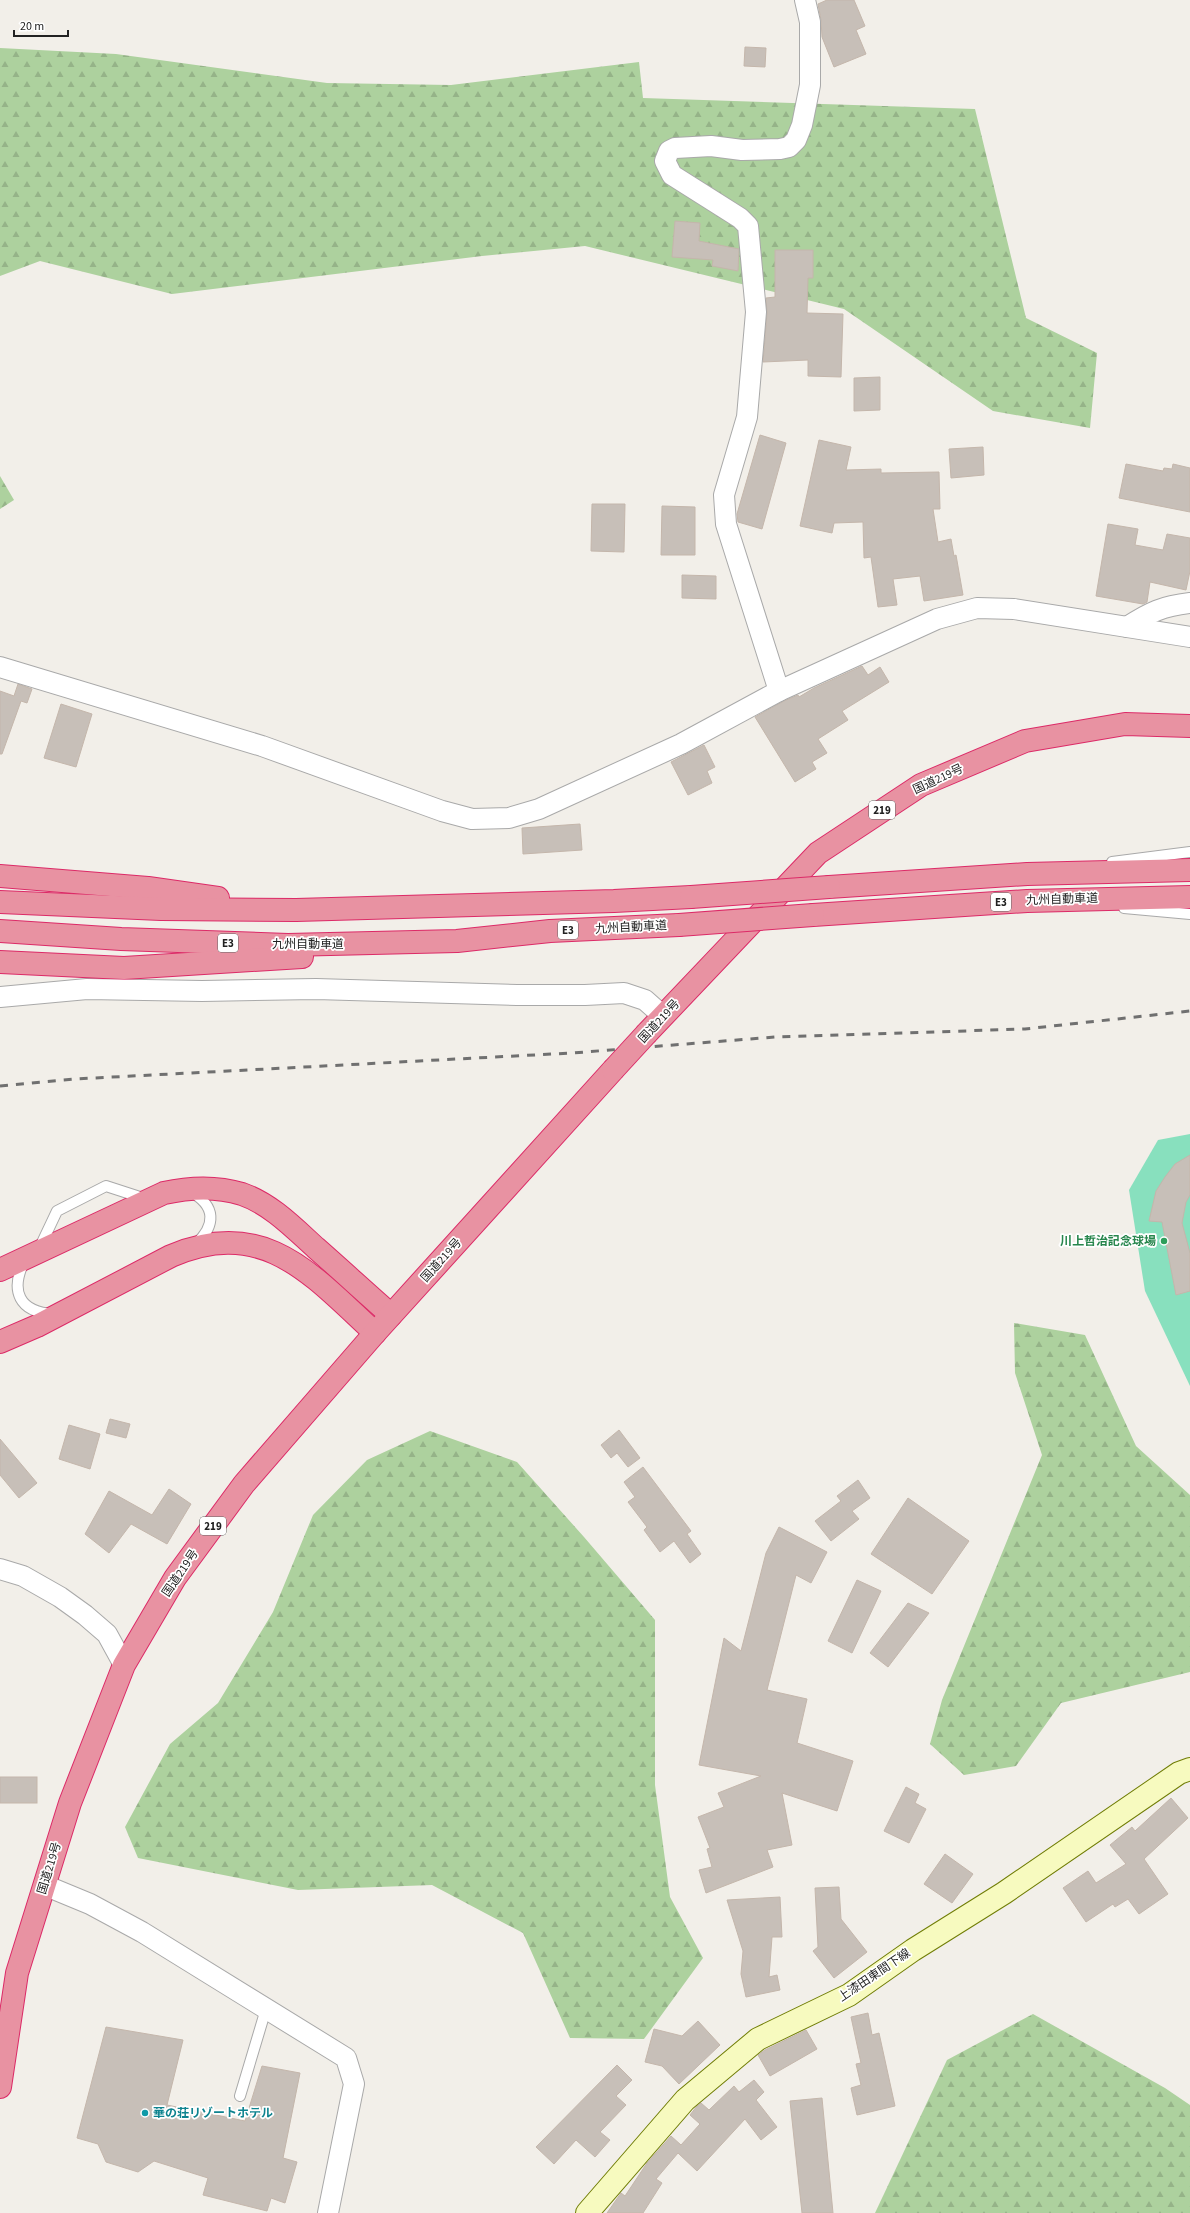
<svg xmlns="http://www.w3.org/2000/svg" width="1190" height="2213" viewBox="0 0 1190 2213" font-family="'Source Sans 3','Noto Sans JP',sans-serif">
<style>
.forest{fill:url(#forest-firs)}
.pitch{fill:#88e0be}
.building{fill:#c7bfb8;stroke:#c4b6ab}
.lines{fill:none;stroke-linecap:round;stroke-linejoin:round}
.lane-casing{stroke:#a9a9a9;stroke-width:12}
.street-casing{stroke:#a9a9a9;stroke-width:22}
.secondary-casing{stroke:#707d05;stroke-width:24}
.highway-casing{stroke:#dc2a67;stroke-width:24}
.lane{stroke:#fff;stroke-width:10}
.street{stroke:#fff;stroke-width:20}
.secondary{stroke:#f7fabf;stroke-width:22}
.highway{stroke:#e892a2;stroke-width:22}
.rail{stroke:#707070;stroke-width:3;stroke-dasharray:8 8;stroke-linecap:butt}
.highway-bridge-casing{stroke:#dc2a67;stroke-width:24;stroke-linecap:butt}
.highway-bridge{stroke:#e892a2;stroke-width:22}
.leisure-dot{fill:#2e9e5b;stroke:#fff;stroke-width:1.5}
.culture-dot{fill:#0f9aa8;stroke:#fff;stroke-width:1.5}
.labels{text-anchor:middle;stroke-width:3.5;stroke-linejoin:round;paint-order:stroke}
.shield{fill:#fff;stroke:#646464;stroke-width:1}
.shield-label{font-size:11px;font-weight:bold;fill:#222}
.street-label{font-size:12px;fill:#222;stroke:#fff}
.leisure-label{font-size:12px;font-weight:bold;fill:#27864d;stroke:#fff;text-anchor:end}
.culture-label{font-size:12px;font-weight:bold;fill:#0d838f;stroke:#fff;text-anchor:start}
</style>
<defs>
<pattern id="forest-firs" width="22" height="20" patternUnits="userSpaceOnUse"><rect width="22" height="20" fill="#add19e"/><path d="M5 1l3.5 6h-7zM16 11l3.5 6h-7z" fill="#95b388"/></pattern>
</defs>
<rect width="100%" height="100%" fill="#f2efe9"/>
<g class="forest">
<path d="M0,48l116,6 211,29 124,2 188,-23 4,36 332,11 51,209 71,35 -7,75 -97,-17 -149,-102 -259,-63 -103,10 -310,38 -132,-33 -40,15z"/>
<path d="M0,476l14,24 -14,9z"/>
<path d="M1014,1323l71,12 51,111 54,49v177l-129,31 -45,63 -52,9 -34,-31 12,-44 100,-245 -27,-82z"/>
<path d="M430,1431l87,31 67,75 71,83v165l15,112 33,61 -59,81 -74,-1 -47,-105 -91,-48 -134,5 -160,-32 -13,-31 45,-83 48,-41 55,-91 40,-97 54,-55z"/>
<path d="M1033,2014l132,74 25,17v108h-315l72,-153z"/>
</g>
<path class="pitch" d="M1190,1134v252l-45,-95 -16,-101 29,-50z"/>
<g class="building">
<path d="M827,0h27l11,26 -9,4 10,24 -32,13 -12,-30 -1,-17 -3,-16z"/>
<path d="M745,47l21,1 -1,19 -21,-1z"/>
<path d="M675,221l25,2 -1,18 40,8 -1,22 -26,-5 1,-6 -41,-3z"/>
<path d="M775,250h38v28h-5l-1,35 36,1 -2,63 -33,-1v-16l-45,2 4,-49 -1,-15 9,-1z"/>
<path d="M880,377v33l-26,1v-33z"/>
<path d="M760,435l26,8 -24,86 -24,-7 -1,-8z"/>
<path d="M819,440l32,7 -5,23 35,-1v4l58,-1 1,37h-7l5,33 13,-3 3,17 2,-1 7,40 -39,6 -4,-25 -27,3 4,26 -19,2 -7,-50 -7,1 -1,-36 -29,1 -2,10 -32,-7z"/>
<path d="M983,447l1,28 -33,3 -2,-29z"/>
<path d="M1126,464l37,7 1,-3 8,1 1,-5 17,4v44l-71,-14z"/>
<path d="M592,504h33l-1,48 -33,-1z"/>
<path d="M662,506l33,1v48h-34z"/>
<path d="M1108,524l30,5 -3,16 28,5 4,-16 23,4v33l-4,19 -36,-8 -3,20 -4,2 -47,-8z"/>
<path d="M682,575l34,1v23l-34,-1z"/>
<path d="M862,666l6,9 12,-8 9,15 -47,29 6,9 -30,19 9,14 -15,9 4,7 -21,13 -40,-65 29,-16 14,-6 1,2 15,-9z"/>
<path d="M18,684l14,5 -5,14 -6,-2 -19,53h-2v-63l14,5z"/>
<path d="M61,704l31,10 -16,53 -32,-9z"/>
<path d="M704,745l11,22 -8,4 5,12 -24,12 -17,-33z"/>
<path d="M580,824l2,26 -59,4 -1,-26z"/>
<path d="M1190,1155v40l-4,7 -4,21 8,30v38l-14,4 -14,-73 -13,-1 7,-30 9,-14 10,-13z"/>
<path d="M110,1419l20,5 -4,14 -20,-5z"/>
<path d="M69,1425l31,9 -10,35 -31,-10z"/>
<path d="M619,1430l21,28 -12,9 -11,-14 -6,5 -10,-13z"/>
<path d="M0,1439l37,44 -18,15 -19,-23z"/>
<path d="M643,1467l48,64 -4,3 14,20 -11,9 -16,-22 -14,11 -16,-22 3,-3 -19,-25 7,-5 -11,-15z"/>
<path d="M858,1480l12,18 -18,13 7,8 -28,22 -16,-20 26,-20 -4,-5z"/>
<path d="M169,1489l22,15 -24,40 -36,-20 -22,29 -24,-19 24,-43 43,24z"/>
<path d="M908,1498l61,43 -37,53 -61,-40z"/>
<path d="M779,1527l48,25 -16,31 -15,-8 -29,115 40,9 -10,44 56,18 -16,50 -55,-18 10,52 -25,5 6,17 -67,26 -7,-23 13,-3 -5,-18 3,-1 -12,-31 26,-10 -6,-14 43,-17 -62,-11 25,-127 17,13 25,-98z"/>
<path d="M857,1580l24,11 -29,62 -24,-12z"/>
<path d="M908,1603l21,10 -41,54 -18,-14z"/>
<rect x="0" y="1777" width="37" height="26"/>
<path d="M906,1787l13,7 -4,9 11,6 -17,34 -25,-12z"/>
<path d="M1171,1798l17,20 -44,41 24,35 -29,20 -11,-15 -13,8 -2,-3 -27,18 -23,-34 25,-17 8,12 30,-19 -16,-19 22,-18 3,4z"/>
<path d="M945,1854l28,20 -21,29 -28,-19z"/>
<path d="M839,1887l2,32 26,33 -33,26 -21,-27 5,-4 -3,-59z"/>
<path d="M780,1897l2,40h-10l-3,40 8,-2 3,15 -34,7 -5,-23 2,-23 -16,-51z"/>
<path d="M868,2013l4,22 7,-2 16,73 -38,9 -6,-27 10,-3 -5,-21 5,-1 -10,-46z"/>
<path d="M698,2021l22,24 -41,39 -17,-18 -17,-4 9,-33 28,7z"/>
<path d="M106,2027l77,13 -16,65 78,16 17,-55 38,7 -17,85 14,4 -12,41 -14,-5 -4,13 -64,-16 5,-17 -54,-17 -16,11 -32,-10 -8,-18 -21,-6z"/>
<path d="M806,2030l11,19 -47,27 -12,-21 7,-5z"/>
<path d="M617,2065l15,15 -16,16 10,9 -26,27 10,8 -15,17 -19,-17 -22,24 -18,-17z"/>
<path d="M754,2080l10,12 -8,8 21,27 -16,13 -16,-21 -48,52 -19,-18 -22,26 6,4 -19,30h-36l14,-20 4,3 22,-33 24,-27 10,9 19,-21 -10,-9 7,-9 4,-3 8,7 25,-24 5,6z"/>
<path d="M822,2098l11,115h-31l-12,-112z"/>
</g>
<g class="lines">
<g class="lane-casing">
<g id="lane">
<path d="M1112,862l78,-10"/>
<path d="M1124,908l66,6"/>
<path d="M191,1192c25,14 25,33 5,52"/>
<path d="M39,1249l18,-38 49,-25 40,13"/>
<path d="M24,1262c-14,29 -5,50 29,52"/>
<path d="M240,2096l26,-87"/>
</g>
</g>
<g class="street-casing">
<g id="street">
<path d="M1127,627c23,-15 36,-21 63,-24"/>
<path d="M0,667l262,79 180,65 30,8 37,-1 30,-9 142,-65 98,-53 158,-72 40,-11 37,1 176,28"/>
<path d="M779,691l-53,-167 -2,-29 23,-78 9,-105 -8,-86 -8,-8 -68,-43 -7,-14 4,-10 6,-3 36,-2 31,4 38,-1 9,-2 7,-7 6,-15 8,-40v-63l-5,-22"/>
<path d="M0,997l87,-8 115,2 114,-2 201,6h68l39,-2 21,7 18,16"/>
<path d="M0,1569l23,7 37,21 25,18 22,19 17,31"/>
<path d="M44,1885l46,19 52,28 204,126 8,26 -26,129"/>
</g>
</g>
<g class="secondary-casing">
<path id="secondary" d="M587,2213l98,-113 73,-61 91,-44 64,-45 91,-57 175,-120 11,-4"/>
</g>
<g class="highway-casing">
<g id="highway">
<path d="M0,876l148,12 70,10"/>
<path d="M829,887l198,-13 163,-4"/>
<path d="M0,902l161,7 135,1 318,-9 77,-4"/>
<path d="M813,915l214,-14 163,-4"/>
<path d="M0,931l121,8 167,6 169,-4 93,-10 129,-6"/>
<path d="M0,962l124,6 178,-11"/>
<path d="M647,1033l171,-180 103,-68 104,-44 100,-17 65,2"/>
<path d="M0,1270l164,-77c27,-6 52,-7 78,1 29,10 52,34 74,54 25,22 50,45 75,67"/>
<path d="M0,1342l37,-16 134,-70c93,-40 140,18 204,77"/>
<path d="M0,2087l17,-114 53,-170 54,-138 51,-87 69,-94 131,-151 238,-263"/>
</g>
</g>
<use href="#lane" class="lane"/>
<use href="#street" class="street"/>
<use href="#secondary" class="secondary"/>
<use href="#highway" class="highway"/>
<path class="rail" d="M0,1086l75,-7 497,-26 203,-16 250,-8 165,-18"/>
<g class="highway-bridge-casing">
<g id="highway-bridge">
<path d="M691,897l138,-10"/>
<path d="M679,925l134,-10"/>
<path d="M613,1070l34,-37"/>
</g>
</g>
<use href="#highway-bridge" class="highway-bridge"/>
</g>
<circle class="leisure-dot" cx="1164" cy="1241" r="4"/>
<circle class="culture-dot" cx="145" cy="2113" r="4"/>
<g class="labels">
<g class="shield">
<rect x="869" y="801" width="26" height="18" rx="3"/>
<rect x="991" y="893" width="20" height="18" rx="3"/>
<rect x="558" y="921" width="20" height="18" rx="3"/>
<rect x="218" y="934" width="20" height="18" rx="3"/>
<rect x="200" y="1517" width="26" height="18" rx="3"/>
</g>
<g class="shield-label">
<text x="882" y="814">219</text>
<text x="1001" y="906">E3</text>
<text x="568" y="934">E3</text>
<text x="228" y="947">E3</text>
<text x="213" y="1530">219</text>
</g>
<g class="street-label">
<text transform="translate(938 779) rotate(-25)" y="4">国道219号</text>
<text transform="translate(1062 899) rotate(-2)" y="4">九州自動車道</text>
<text transform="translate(631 927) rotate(-3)" y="4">九州自動車道</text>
<text x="308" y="948">九州自動車道</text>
<text transform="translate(659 1021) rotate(-47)" y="4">国道219号</text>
<text transform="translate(441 1260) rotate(-48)" y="4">国道219号</text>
<text transform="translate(180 1573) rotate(-56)" y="4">国道219号</text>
<text transform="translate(49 1868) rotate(-73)" y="4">国道219号</text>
<text transform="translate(874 1975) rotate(-34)" y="4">上漆田東間下線</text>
</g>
<g class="leisure-label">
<text x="1156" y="1245">川上哲治記念球場</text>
</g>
<g class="culture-label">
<text x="153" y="2117">華の荘リゾートホテル</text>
</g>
</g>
<path d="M14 30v6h54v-6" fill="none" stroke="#222222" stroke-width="2"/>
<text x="20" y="30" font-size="12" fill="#222222" stroke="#ffffff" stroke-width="3" paint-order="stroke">20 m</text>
</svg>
